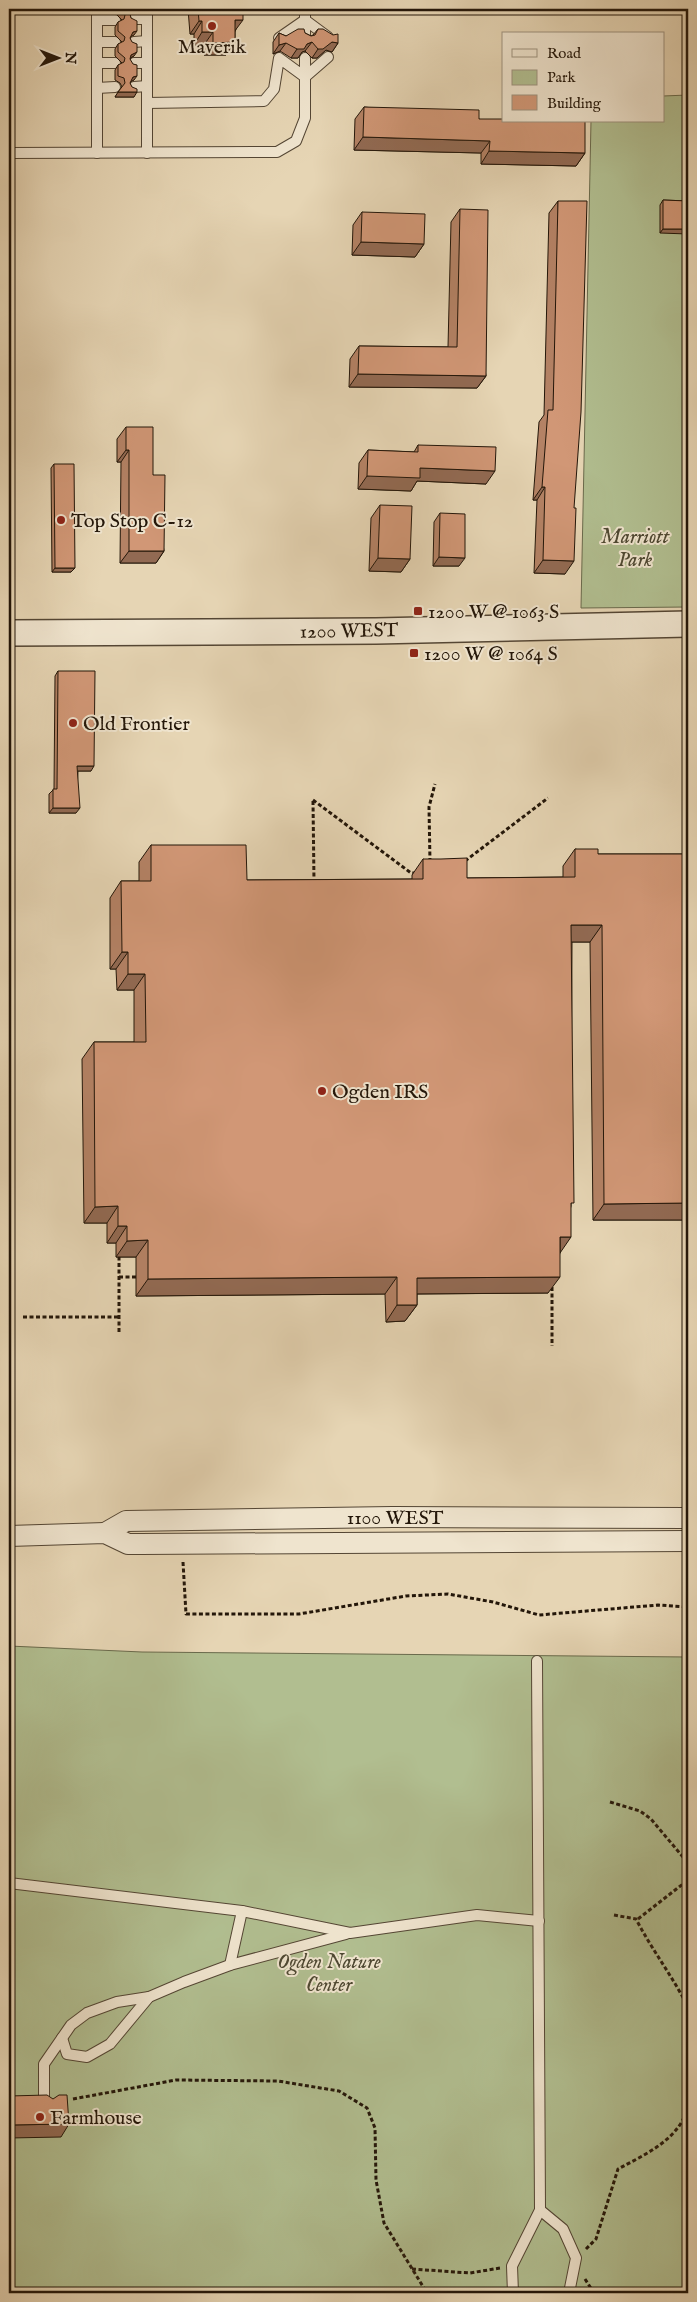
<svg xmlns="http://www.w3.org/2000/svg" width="697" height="2302" viewBox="0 0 697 2302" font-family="'IM FELL English',serif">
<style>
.green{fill:#b1be90;stroke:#6a6a4c}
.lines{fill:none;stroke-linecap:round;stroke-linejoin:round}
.service-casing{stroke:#544634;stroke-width:12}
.minor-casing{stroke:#544634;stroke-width:22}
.tertiary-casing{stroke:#544634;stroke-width:28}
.path{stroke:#231609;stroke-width:3;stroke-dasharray:4 2.5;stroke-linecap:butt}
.service{stroke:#efe4ce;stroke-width:10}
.minor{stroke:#efe4ce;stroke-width:20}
.tertiary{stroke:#efe4ce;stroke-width:25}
.wall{fill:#b48265;stroke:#231609}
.shaded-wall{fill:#926a53;stroke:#231609}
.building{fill:#d19776;stroke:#231609}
.poi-dot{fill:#8f2418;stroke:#efe4ce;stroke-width:2}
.labels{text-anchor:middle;stroke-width:4;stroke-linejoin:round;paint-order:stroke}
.poi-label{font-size:20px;fill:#231609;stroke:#efe4ce;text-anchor:start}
.park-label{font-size:20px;font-style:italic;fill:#4e4832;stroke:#efe4ce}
.street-label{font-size:20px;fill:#231609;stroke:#efe4ce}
</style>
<rect width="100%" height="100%" fill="#e6d5b4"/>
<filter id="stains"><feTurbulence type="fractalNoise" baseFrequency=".004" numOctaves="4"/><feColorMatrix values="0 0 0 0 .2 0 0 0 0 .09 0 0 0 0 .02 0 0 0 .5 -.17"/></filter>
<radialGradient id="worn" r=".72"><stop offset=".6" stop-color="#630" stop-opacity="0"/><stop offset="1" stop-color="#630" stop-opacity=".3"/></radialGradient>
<g class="green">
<path d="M688,95v512l-107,1 10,-487h72v-25z"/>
<path d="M9,1646l133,6 546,5v636h-679z"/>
</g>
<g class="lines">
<g class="service-casing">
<g id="service">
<path d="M147,9v144"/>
<path d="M305,9v29"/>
<path d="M134,19h13"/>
<path d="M97,20h18"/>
<path d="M305,20l23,17"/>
<path d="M279,38l26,-18"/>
<path d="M97,42h18"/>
<path d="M134,42l13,-1"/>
<path d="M97,63h18"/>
<path d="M134,63h13"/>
<path d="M305,77l23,-20"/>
<path d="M134,87l13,-1"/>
<path d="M97,88l18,-1"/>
<path d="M147,103l117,-2 10,-12 5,-31 26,19"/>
<path d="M9,153l268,-1 19,-11 9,-23v-60"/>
<path d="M97,153v-144"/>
<path d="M9,1883l233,28 108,22 127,-18 62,6"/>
<path d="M230,1965l12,-54"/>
<path d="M62,2038l5,16 20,3 23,-13 39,-47 35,-15 46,-17 116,-31"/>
<path d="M44,2105v-41l27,-39 16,-12 30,-11 32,-5"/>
<path d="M540,2210l23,19 13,29 -7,35"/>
<path d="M513,2293l-1,-27 28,-56 -3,-549"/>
</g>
</g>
<g class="minor-casing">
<g id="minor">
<path d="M105,1533l21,-12 267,-4 295,1"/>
<path d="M9,1536l96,-3 23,11h13l547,-3"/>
</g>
</g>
<g class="tertiary-casing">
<path id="tertiary" d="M9,633l367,-2 312,-7"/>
</g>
<g class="path">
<path d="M313,800l98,73h4"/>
<path d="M313,801l1,81"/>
<path d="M465,861l83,-63"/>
<path d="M430,862l-1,-55 6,-23"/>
<path d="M119,1277h17"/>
<path d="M552,1287v59"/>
<path d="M23,1317h96"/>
<path d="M119,1332v-75"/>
<path d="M183,1562l3,52h113l107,-18 42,-2 45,8 46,13 119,-10 30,2"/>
<path d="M610,1802l30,9 11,8 37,44"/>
<path d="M614,1915l22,4c16,31 37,58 52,88"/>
<path d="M638,1919l50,-39"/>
<path d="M73,2099l103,-19 102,1 61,10 28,17 8,20 1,52 8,43 43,70"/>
<path d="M586,2249l10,-10 22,-70c28,-15 64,-31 70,-64"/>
<path d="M412,2269l58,4 30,-5"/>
<path d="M585,2279l9,14"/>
</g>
<use href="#service" class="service"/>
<use href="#minor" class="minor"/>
<use href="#tertiary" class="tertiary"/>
</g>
<g class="wall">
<path d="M115,9h22l-3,3 -4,2 4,21 -3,1 -1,2 4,18 -3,2 -1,1 4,21 -3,1 -1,2 4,14h-19l7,-10 -2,-4 -5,-3v-10l3,-5 4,-1v-1l-7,-7v-7l3,-5 4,-1v-1l-7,-7v-8l3,-5 4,-1v-1l-7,-7z"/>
<path d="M188,9h55l-8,23v10l-9,13h-22v-10h-10v-11h-4z"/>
<path d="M318,29l20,14 -6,9 -6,-2 -9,8h-5l-7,-7 -3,1 -4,6h-7l-11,-7 -7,3v-12l6,-9 7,3 19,-3 6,3 2,-1z"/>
<path d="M364,107l115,12 106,34 -9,13 -95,-2v-11l-127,-3 1,-31z"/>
<path d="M663,200l25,1 -28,32v-28z"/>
<path d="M558,201l7,373 -31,-1 3,-73h-4l6,-78 5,-7 5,-202z"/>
<path d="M460,209l26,167 -9,12 -128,-1 1,-28 9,-13 89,1 3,-125z"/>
<path d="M362,212l62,32 -9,13 -63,-2 1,-30z"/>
<path d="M126,427l27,48 11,76 -8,12h-36l1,-101h-4v-23z"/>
<path d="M418,445l68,39 -69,-3 -6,10 -53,-2 1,-26 9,-13 46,2z"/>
<path d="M54,464l17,108h-19l-1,-104z"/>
<path d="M380,505l30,54 -9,13 -32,-1 2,-53z"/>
<path d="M440,513l19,53h-26l1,-44z"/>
<path d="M58,671l33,100h-13l-2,42h-27v-19l5,-5 1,-113z"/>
<path d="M151,845l96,35 165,-1v-4l11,-16 44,19 96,-1v-11l12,-17 23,5h90v366h-95l-3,-278h-18l-1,264 -11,47 -12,40 -131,1v11l-12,16 -19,1 -1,-28 -249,2v-39h-20v-14h-9v-20h-23l-2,-164 12,-17h40v-52h-17l-1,-21h-6v-71l11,-17h18v-19z"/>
</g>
<g class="shaded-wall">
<path d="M133,9h4l-3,3 -4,1z"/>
<path d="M235,20h8l-9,12z"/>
<path d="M199,21h3l-8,13h-4z"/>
<path d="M137,31l-3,4 -4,2 3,-5z"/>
<path d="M202,32h11l-9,13h-10z"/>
<path d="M235,42l-9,13h-22l9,-12z"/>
<path d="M312,42l-7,9 -3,1 -4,6h-7l6,-9 10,-5z"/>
<path d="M332,42l6,1 -6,9 -6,-2 -9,8h-5l6,-9z"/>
<path d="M286,43l-6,8 -7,3 6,-9z"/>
<path d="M137,52l-3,4 -6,3 3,-4z"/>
<path d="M137,76l-3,4 -4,2 3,-5z"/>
<path d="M118,92h19l-3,5h-19z"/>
<path d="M363,137l127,4 -9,12 -127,-3z"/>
<path d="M489,151l96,2 -9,13 -95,-2z"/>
<path d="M663,229h25v5l-28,-1z"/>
<path d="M361,242l63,2 -9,13 -63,-2z"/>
<path d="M358,374l128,2 -9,12 -128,-1z"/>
<path d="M126,450h3l-8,12h-4z"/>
<path d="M420,468l75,3 -9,13 -69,-3 -6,10 -53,-2 9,-13z"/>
<path d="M542,487h3l-8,13h-4z"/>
<path d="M129,551h35l-8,12h-36z"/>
<path d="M439,557l26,1 -6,8h-26z"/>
<path d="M378,558l32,1 -9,13 -32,-1z"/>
<path d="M543,560l31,1 -9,13 -31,-1z"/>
<path d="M55,568h20l-4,4h-19z"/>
<path d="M77,766h17l-3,5h-17z"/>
<path d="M53,808h27l-4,5h-27z"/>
<path d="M571,925h31l-12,17h-30z"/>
<path d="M122,952h6l-12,17h-6z"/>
<path d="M128,974h17l-11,16h-17z"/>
<path d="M688,1203v17h-95l11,-16z"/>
<path d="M118,1206l-11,17h-23l11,-16z"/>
<path d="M118,1226h9l-11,17h-9z"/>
<path d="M560,1237h11l-11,16z"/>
<path d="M148,1240l-12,17h-20l11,-16z"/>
<path d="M397,1277l-12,17 -249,2 12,-17z"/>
<path d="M560,1277l-12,16 -143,1 12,-16z"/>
<path d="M397,1305h20l-12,16 -19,1z"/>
<path d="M69,2124l-8,13 -52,1v-13z"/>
</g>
<g class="building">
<path d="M118,9h16l-4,5 1,4 6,3v10l-4,1 -3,6 2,4 5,2v8l-6,3 -1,4 3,5 4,1v11l-4,1 -3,6 2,4 5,2v3h-19l7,-9 -1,-5 -6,-2v-11l6,-3 1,-4 -7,-6v-8l6,-3 1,-4 -7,-6v-9l6,-3 1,-4z"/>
<path d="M198,9h45v11h-8v22l-22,1v-11h-11v-11h-3z"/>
<path d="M298,29h6l1,4 6,3 4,-1 3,-6h5l10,6 5,-1v9l-6,-1 -9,7h-5l-6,-7 -5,2 -3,5h-7l-11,-6 -7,2v-12l7,3z"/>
<path d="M364,107l115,3v9h24v2h82v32l-96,-2 1,-10 -127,-4z"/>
<path d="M663,200l25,1v28h-25z"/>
<path d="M558,201h29l-6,211 -7,96h2l-2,53 -31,-1 2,-73h-3l6,-77h5z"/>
<path d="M460,209l28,1 -2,166 -128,-2 1,-28 98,1z"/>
<path d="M362,212l63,2 -1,30 -63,-2z"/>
<path d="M126,427h27v48h12l-1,76h-35v-101h-3z"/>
<path d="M418,445l78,2 -1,24 -75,-3v10l-53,-2 1,-26 50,2z"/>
<path d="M54,464h20l1,104h-20z"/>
<path d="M380,505l32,1 -2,53 -32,-1z"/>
<path d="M440,513l25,1v44l-26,-1z"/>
<path d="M58,671h37l-1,95h-17l3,42h-27v-19h4z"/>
<path d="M151,845h95l1,35 176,-1v-20h18l26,-1v20l108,-1v-28h23v5h90v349l-84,1 -2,-279h-31l3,278h-3v34h-11v40l-143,1v27h-20v-28l-249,2v-39l-21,1v-15h-9v-20l-23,1 -1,-165h52l-1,-68h-17v-22h-6l-1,-71h30z"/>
<path d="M47,2095l6,4 6,-4h8l2,29 -60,1v-29z"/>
<path d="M642,2288l12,5h-15z"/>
</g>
<g class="poi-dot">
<circle cx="212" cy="26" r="5"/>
<circle cx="61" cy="520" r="5"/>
<rect x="413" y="606" width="10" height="10" rx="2.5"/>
<rect x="409" y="648" width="10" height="10" rx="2.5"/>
<circle cx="73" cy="723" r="5"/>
<circle cx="322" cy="1091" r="5"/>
<circle cx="40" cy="2117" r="5"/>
</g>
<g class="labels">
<g class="poi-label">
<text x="212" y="53" text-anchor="middle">Maverik</text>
<text x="71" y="527">Top Stop C-12</text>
<text x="428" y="618">1200 W @ 1063 S</text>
<text x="424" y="660">1200 W @ 1064 S</text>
<text x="83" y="730">Old Frontier</text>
<text x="332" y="1098">Ogden IRS</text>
<text x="50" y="2124">Farmhouse</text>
</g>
<g class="park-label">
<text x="635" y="543">Marriott<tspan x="635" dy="23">Park</tspan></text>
<text x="329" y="1968">Ogden Nature<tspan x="329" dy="23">Center</tspan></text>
</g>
<g class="street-label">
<text transform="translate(349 630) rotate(-1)" y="7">1200 WEST</text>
<text x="395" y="1524">1100 WEST</text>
</g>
</g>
<rect width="697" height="2302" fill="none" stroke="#e6d5b4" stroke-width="30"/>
<rect x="10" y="10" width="677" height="2282" fill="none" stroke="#231609" stroke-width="2.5"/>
<rect x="15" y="15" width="667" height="2272" fill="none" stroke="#231609"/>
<rect x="502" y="32" width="162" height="90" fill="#efe4ce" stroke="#9d927f"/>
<rect x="512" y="49" width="25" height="8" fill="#efe4ce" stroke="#9d927f"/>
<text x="547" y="58" font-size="15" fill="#231609">Road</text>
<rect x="512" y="70" width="25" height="15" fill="#b1be90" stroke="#9d927f"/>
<text x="547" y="82" font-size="15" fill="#231609">Park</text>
<rect x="512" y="95" width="25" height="15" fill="#d19776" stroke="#9d927f"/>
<text x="547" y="108" font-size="15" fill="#231609">Building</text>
<g transform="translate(58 58) rotate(90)" stroke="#efe4ce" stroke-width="4" paint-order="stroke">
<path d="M0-4L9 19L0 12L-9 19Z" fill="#231609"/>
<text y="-8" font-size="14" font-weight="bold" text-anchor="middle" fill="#231609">N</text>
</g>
<rect width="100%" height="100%" filter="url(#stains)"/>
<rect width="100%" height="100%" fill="url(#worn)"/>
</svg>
